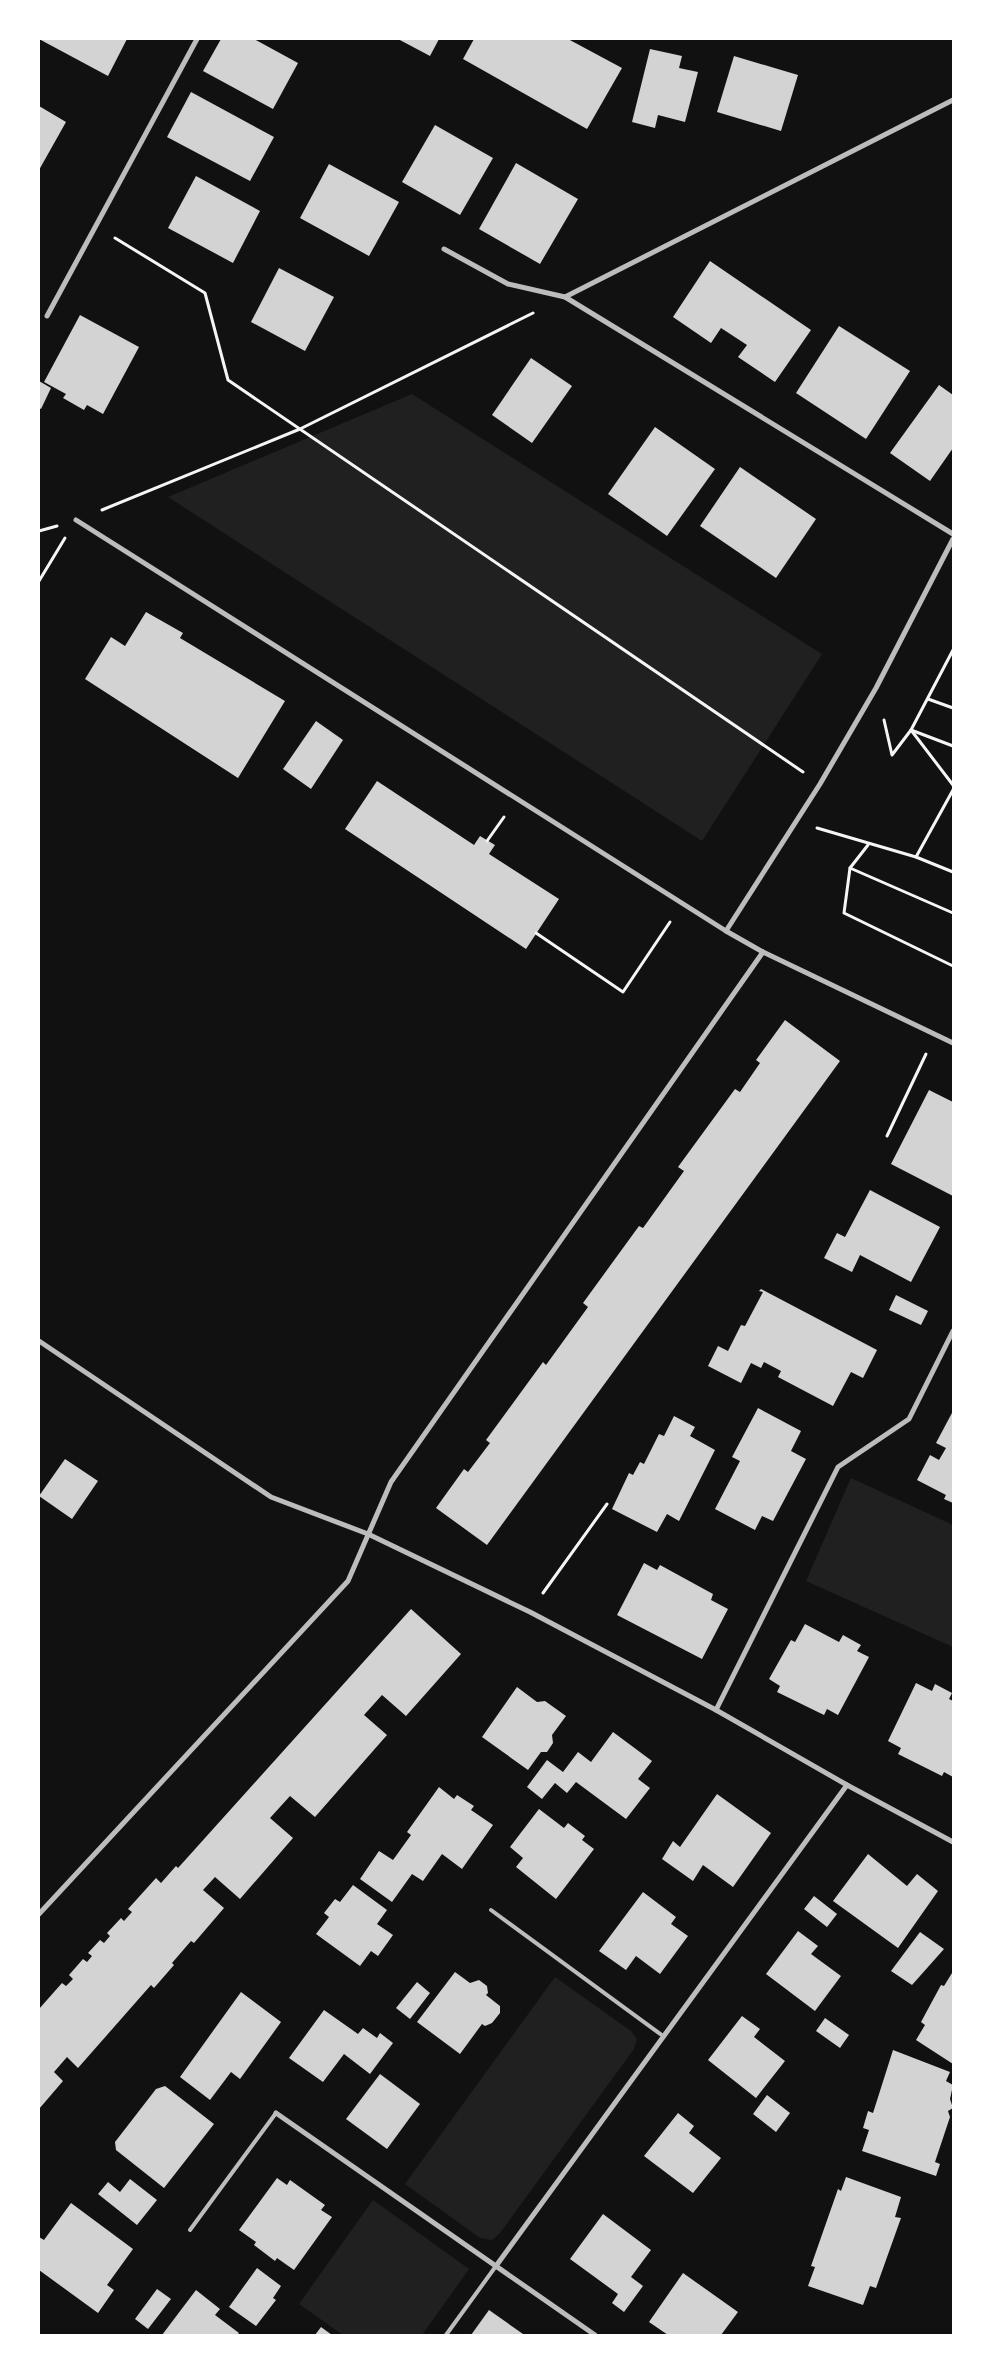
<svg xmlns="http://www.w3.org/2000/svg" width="992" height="2374" viewBox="0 0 992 2374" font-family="Roboto,sans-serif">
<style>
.green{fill:#202020}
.building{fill:#d3d3d3}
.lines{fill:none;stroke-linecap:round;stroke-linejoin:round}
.path{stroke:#f5f5f5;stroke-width:3}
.service{stroke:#bcbcbc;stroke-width:4}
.minor{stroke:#bcbcbc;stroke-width:5}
</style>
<rect width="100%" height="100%" fill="#111"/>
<g class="green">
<path d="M412,394l410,260 -120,187 -534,-344z"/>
<path d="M851,1478l102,47v122l-147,-66z"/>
<path d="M555,1977l76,54 6,8 -3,10 -134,184 -8,7 -12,-2 -75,-54z"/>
<path d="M373,2200l96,69 -47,66h-79l-44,-31z"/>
</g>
<g class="building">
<path d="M39,39h88l-19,37z"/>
<path d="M221,39h33l44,24 -25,46 -70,-38z"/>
<path d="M398,39h41l-9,17z"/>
<path d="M474,39h94l54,29 -35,61 -124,-70z"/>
<path d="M650,49l32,7 -3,12 19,4 -13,50 -27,-7 -3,13 -23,-6z"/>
<path d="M734,56l64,19 -17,56 -64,-19z"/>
<path d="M191,92l83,45 -24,44 -83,-44z"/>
<path d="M39,106l27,16 -27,48z"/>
<path d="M435,125l58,33 -33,57 -58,-33z"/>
<path d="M516,163l62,36 -38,65 -61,-35z"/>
<path d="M329,164l70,38 -30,54 -69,-38z"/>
<path d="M196,176l64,35 -27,52 -65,-35z"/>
<path d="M710,261l101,69 -36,52 -37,-25 9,-12 -26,-17 -10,15 -38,-26z"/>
<path d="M279,268l55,29 -29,54 -54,-29z"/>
<path d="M80,315l59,32 -36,67 -16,-9 -3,5 -21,-12 3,-4 -22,-12z"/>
<path d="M839,326l71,45 -44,68 -70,-46z"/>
<path d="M531,358l41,28 -40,57 -40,-28z"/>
<path d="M39,381l12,7 -10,21 -2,-1z"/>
<path d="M939,385l14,10v53l-23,33 -40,-28z"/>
<path d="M655,427l60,42 -48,67 -59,-42z"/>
<path d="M740,467l76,52 -40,59 -76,-52z"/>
<path d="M146,612l37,21 -3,5 105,63 -47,77 -153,-99 26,-42 14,9z"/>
<path d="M316,721l27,19 -32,49 -28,-20z"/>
<path d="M377,781l97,64 6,-9 15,9 -6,9 70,45 -33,50 -181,-120z"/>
<path d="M785,1020l55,41 -353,484 -51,-37 28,-39 4,3 22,-29 -4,-3 57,-78 3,3 42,-58 -5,-4 56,-77 4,2 41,-57 -6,-4 57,-78 5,3 20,-29 -4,-3z"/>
<path d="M929,1090l24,12v94l-62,-32z"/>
<path d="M870,1190l70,37 -29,55 -51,-27 -8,17 -28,-14 13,-25 8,4z"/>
<path d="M761,1289l116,61 -14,28 -12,-6 -18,34 -55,-29 3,-6 -17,-9 -3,6 -10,-5 -10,20 -33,-17 10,-20 10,5 13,-26 4,1 18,-34 -4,-1z"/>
<path d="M896,1295l32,16 -7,14 -32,-15z"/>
<path d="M758,1408l43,23 -10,20 15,8 -33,62 -11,-5 -7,14 -40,-21 25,-48 -8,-4z"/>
<path d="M953,1411v92l-9,-4 2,-4 -29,-15 13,-25 9,5 7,-12 -10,-5z"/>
<path d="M674,1416l21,11 -5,9 25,14 -36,71 -12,-7 -10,18 -45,-23 17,-36 4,2 7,-13 4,2 15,-30 5,2z"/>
<path d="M65,1459l33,22 -26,38 -33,-23z"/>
<path d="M644,1563l13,7 3,-5 53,29 -2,6 17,9 -26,50 -85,-44z"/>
<path d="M411,1609l50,45 -55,62 -24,-21 -18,20 23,20 -72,82 -25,-21 -20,22 23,20 -53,61 -25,-22 -12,13 21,18 -30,35 -3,-2 -19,22 2,2 -20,23 -3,-3 -73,83 -11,-11 -13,15 9,9 -24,28v-100l23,-26 4,3 7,-7 -4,-4 14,-16 4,3 5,-6 -4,-3 12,-13 4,3 6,-7 -3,-3 14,-15 3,3 8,-9 -4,-3 28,-31 5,5 15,-17 2,2z"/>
<path d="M805,1624l34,18 4,-7 18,10 -4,6 12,6 -31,58 -11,-6 -3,6 -47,-23 3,-6 -11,-7 22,-39 4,2z"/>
<path d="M916,1683l16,8 3,-7 17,9 -3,6 4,2v76l-9,-5 -2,4 -44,-22 3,-6 -13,-7z"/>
<path d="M517,1687l20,15 8,-1 21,15 -14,19 1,8 -6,9h-6l-13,18 -46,-33z"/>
<path d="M613,1732l39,29 -14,18 12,9 -24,31 -50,-37 -9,11 -12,-10 -13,16 -15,-12 20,-27 16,12 15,-20 13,10z"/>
<path d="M439,1787l15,12 3,-4 17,11 -3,4 22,15 -31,44 -20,-15 -19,27 -11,-7 -20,28 -32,-23 19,-28 14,9 18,-25 -4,-3z"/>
<path d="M717,1794l54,39 -38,54 -30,-22 -10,16 -31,-22 11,-18 7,6z"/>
<path d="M539,1809l25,19 4,-5 17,13 -3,4 12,9 -38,50 -40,-32 7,-9 -13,-11z"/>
<path d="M868,1854l39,32 10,-12 21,17 -40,57 -65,-47z"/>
<path d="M353,1885l34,25 -10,14 16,11 -15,21 -7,-5 -11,15 -44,-32 13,-17 -5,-4 11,-14 5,3z"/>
<path d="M643,1892l33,25 -5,7 17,12 -28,38 -24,-18 -10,14 -27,-19z"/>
<path d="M814,1896l23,18 -10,13 -23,-18z"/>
<path d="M798,1931l20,15 -7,8 30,22 -26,35 -49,-37z"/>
<path d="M920,1932l24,17 -32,36 -21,-14z"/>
<path d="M455,1972l15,11 9,-3 8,6 1,7 -2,2 14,11v7l-8,10 -7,3 -3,-2 -22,30 -43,-32z"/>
<path d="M952,1973l1,1v90l-37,-24 9,-15 -4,-3 20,-37 3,1z"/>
<path d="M417,1982l13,11 -20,26 -14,-11z"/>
<path d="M241,1992l40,30 -41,57 -9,-7 -21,28 -30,-23z"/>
<path d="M324,2010l34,24 5,-6 14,10 3,-5 13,10 -23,31 -26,-20 -21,28 -34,-24z"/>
<path d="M742,2016l18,13 -6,8 31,24 -29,37 -48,-38z"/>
<path d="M825,2018l24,17 -9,13 -24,-17z"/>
<path d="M893,2050l57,22 -4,9 7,4 -3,14 3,9 -5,3 2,6 -15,45 5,2 -4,12 -74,-25 7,-21 -6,-2 5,-17 5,2z"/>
<path d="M380,2074l40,30 -33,45 -41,-30z"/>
<path d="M165,2086l49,38 -50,64 -48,-38 -1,-8 41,-53z"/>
<path d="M767,2095l23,18 -14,19 -23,-18z"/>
<path d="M678,2113l16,13 -5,7 32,25 -28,35 -49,-37z"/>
<path d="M846,2177l55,20 -6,20 6,1 -25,70 -6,-2 -7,19 -55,-19 7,-19 -4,-1 27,-77 3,2z"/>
<path d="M277,2178l10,7 3,-5 35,25 -4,5 11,7 -38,53 -17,-12 -2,3 -21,-16 2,-3 -17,-12z"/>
<path d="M130,2179l27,21 -20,25 -39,-31 10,-12 12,10z"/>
<path d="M71,2203l62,46 -26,36 7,5 -16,23 -59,-43v-33l5,3z"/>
<path d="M603,2214l48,36 -20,27 12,9 -19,26 -12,-9 6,-9 -48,-35z"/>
<path d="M257,2268l24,18 -8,12 3,2 -20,26 -27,-19z"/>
<path d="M683,2273l55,39 -17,23h-53l-19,-13z"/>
<path d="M157,2289l14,10 -23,30 -13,-10z"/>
<path d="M196,2290l24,19 -5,6 24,18 -2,2h-75z"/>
<path d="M489,2310l34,24 -1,1h-51z"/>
<path d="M321,2327l11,8h-17z"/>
</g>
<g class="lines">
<g class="path">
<path d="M115,238l90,55 23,87 575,392"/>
<path d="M102,510l198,-81 233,-116"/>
<path d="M39,531l18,-5"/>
<path d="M39,581l26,-43"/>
<path d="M953,650l-42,80 42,55"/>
<path d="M928,699l25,9"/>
<path d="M884,720l8,35 19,-25 42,16"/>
<path d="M817,828l99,29 37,15"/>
<path d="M487,841l17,-24"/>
<path d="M868,845l-18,23 -6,45 109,53"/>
<path d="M916,857l37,-67"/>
<path d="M850,868l103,45"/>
<path d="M536,933l87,59 47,-70"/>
<path d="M887,1136l39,-82"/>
<path d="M543,1593l64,-89"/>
</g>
<g class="service">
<path d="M491,1910l172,126"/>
<path d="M190,2230l86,-117"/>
<path d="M446,2335l50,-69"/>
</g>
<g class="minor">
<path d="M444,249l64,35 57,13 388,237"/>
<path d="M565,297l388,-197"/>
<path d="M47,316l150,-277"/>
<path d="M76,520l650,411 37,21 190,91"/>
<path d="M726,931l94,-147 56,-96 77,-149"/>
<path d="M39,1341l232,156 97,37 162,78 186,98 131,75 106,57"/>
<path d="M716,1710l122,-243 71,-48 44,-88"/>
<path d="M39,1914l309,-333 43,-99 372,-530"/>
<path d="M276,2113l319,222"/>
<path d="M496,2266l351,-481"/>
</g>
</g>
<rect width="992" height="2374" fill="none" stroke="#ffffff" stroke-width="80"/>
</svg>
